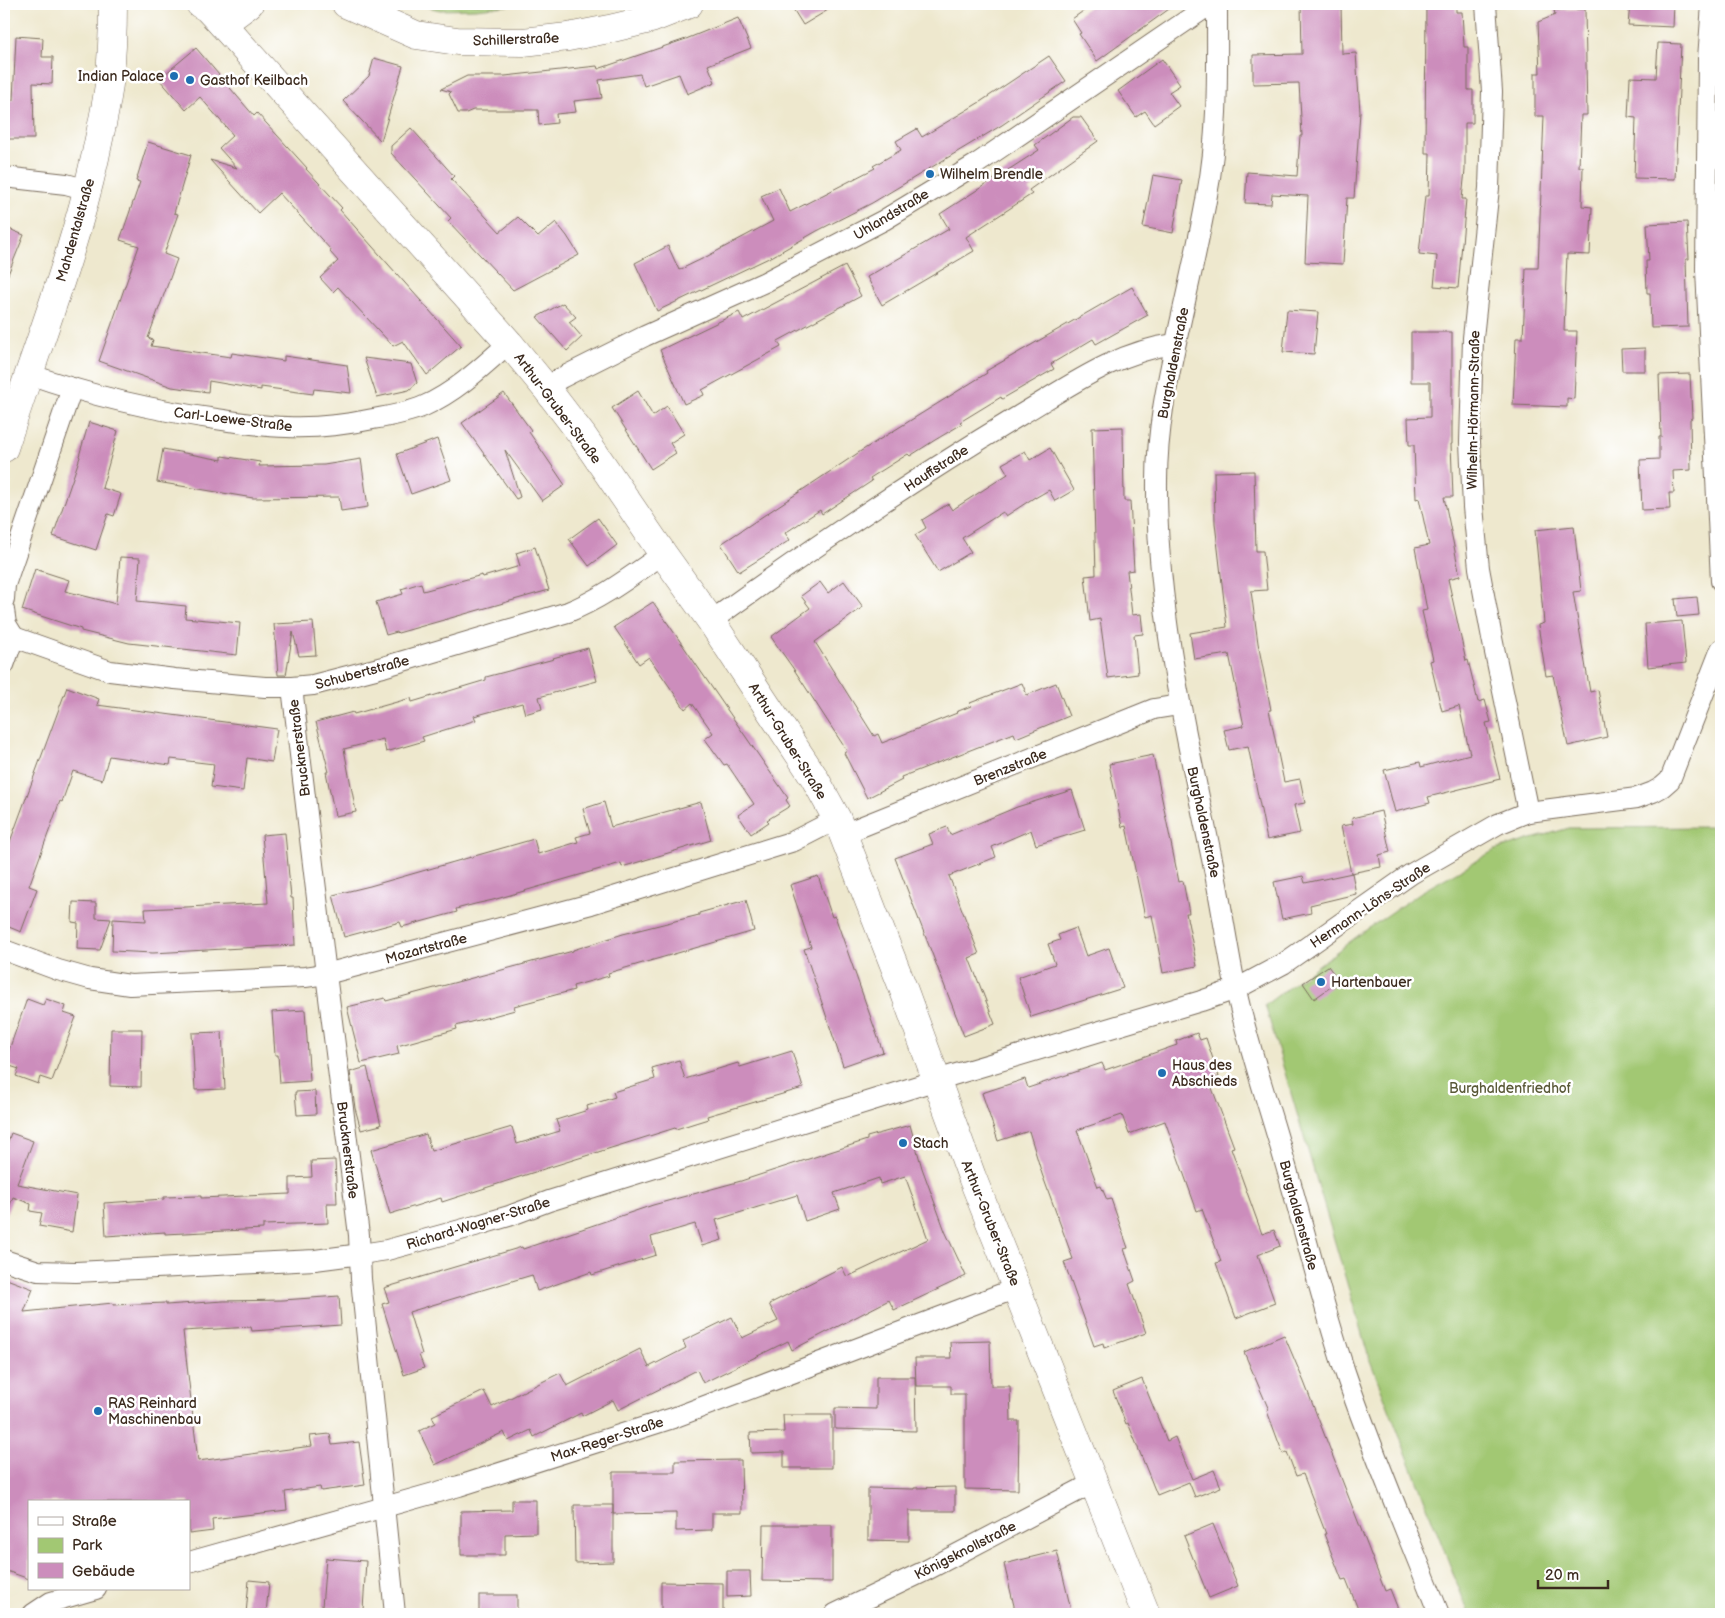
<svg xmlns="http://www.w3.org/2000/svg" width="1725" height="1618" viewBox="0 0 1725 1618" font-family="'Balsamiq Sans',sans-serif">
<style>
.green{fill:#a2c873;stroke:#6e7948}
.building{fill:#cc8dbc}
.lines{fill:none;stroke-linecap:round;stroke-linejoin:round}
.street-casing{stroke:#7a6c5c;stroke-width:22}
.secondary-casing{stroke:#7a6c5c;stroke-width:29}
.street{stroke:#fff;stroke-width:20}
.secondary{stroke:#fff;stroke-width:28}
.poi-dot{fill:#1f6fb2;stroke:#fff;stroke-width:2}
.labels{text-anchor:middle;stroke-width:5;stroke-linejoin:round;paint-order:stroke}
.street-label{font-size:14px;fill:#3b2a1e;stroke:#fff}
.poi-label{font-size:14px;fill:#3b2a1e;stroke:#fff;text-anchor:start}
.park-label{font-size:14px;fill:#5a5938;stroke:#fff}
</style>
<rect width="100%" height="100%" fill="#fff"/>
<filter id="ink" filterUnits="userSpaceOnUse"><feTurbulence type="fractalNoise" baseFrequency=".02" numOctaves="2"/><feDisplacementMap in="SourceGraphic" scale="10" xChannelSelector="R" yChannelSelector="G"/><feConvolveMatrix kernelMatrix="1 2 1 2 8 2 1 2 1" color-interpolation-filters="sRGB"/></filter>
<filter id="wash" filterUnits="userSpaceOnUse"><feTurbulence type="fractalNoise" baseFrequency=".0096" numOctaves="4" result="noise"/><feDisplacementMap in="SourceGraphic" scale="20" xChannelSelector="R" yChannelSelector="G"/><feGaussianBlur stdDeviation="1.12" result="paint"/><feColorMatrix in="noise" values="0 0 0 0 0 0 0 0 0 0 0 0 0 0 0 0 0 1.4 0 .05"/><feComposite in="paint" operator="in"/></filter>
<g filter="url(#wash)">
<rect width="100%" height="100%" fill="#eee8ce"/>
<g class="green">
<path d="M416,4h108l-49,5 -35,1z"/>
<path d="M1721,64v372l-9,-241z"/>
<path d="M1721,792v822h-252l-100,-256 -104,-353 94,-70 62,-43 74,-42 74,-22 145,-1z"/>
</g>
<g id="blocks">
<g class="building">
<path d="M790,4h48l-35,21z"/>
<path d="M1093,4h83l-79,57 -18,-27 2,-1 -9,-14z"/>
<path d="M1301,4h40l1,50 14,-1 4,59 -6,86h-7l-4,66 -38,-2 3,-66 -36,-2 -1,10 -26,-1 2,-31 50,4 3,-40h2l-3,-53 -46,1v-29l49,-1z"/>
<path d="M1426,4h30v8h6l2,35h4v43h5v33h-8v47l-3,29h4l-8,89 -24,-2 3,-30 -18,-2 6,-58h4l1,-43h-5z"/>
<path d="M1630,4h44l-1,23 -45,-2z"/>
<path d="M1585,9l2,106h-6l-2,52h4l-1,39 10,1 -2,48 -23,-1 -3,77h13l-3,68 -7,-1v9l-54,-2 3,-67h7l3,-70h12l6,-152h-9v-43h5l-2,-51 17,-7 -1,-5z"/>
<path d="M738,18l13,30 -43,17 7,17 -28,12 -8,-20 -35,12 -4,-12 -41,6 3,18 -28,3 2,11 -20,2 1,9 -18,2 -1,-15h-65l-7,3h-8l-9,-19 2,-2 -10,-3 26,-13h38l92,-10 1,3 88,-30z"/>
<path d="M16,36l27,2 -1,19h11l-1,27 -19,-1 1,56h-30v-39h9z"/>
<path d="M1658,43l23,1 -6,135 -41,-1 2,-60 -8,-1 2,-40 26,1z"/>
<path d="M196,48l58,68 3,-3 50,55 -1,1 36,39 -2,2 121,136 -34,29 -24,-34 -10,5 -55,-59 -5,5 -13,-14 18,-17 -8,-9 1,-2 -52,-57 -21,20 -48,-53 27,8 -18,-20 14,-13 -33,-38 -14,13 -27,-31z"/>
<path d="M1049,56l17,25 -64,44 -130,78 -55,28 -44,25 -116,55 -22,-48 33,-17 11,24 27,-13 67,-36 -12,-25 18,-8 11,24 85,-44 -2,-2 28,-16 -5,-9 21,-12 5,8 58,-35z"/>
<path d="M374,58l29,8 -22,75 -38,-40 26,-25z"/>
<path d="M1162,59l18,26 -11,7 10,14 -25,18 -9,-13 -9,6 -18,-26z"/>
<path d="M1073,117h8l17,24 -69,49 3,4 -66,43 8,14 -92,54 -15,-28 82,-48 -9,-15 99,-64 -4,-5z"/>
<path d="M411,128l43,48 -3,3 49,53 18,-15 20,20 18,-15 11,14 12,19 -66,35 -65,-69 3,-3 -60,-65v-7z"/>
<path d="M148,142l43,13 -17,58 4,1 -14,40 13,5 -29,79 5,2 -2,6 80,11 1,-4 52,8v-5l63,9 4,28 -37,-4 -1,5 -52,-7v3l-52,-9 -1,11 -36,-5 -73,-26 40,-115 -19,-6 20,-58 -4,-1z"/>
<path d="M1153,175l29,5 -9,53 -30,-6z"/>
<path d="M1687,222l2,37h-3l2,68 -37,1 -1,-35h-3l-1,-32h3l-2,-37z"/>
<path d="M4,227l20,8 -20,49z"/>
<path d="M845,266l16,30 -83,45 3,6 -79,43 2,5 -20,9 -24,-54 79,-38 4,8z"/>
<path d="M1132,287l16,28 -52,29 -3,-5 -42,25 3,5 -52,30 -1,-2 -41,25 2,2 -27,16 -25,16 -2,-2 -38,24 2,3 -50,33 -2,-4 -35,23 5,7 -51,32 -18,-28 140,-93 126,-78 -1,-2z"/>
<path d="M563,303l13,14 -7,5 13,15 -15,14 -30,-34z"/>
<path d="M1287,310l31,2 -4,42 -31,-2z"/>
<path d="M1411,332h41v112h-1l2,53h-9l16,79 -12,3 18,82 2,-1 10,42 7,-2 6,22 -5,1 14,56 -72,18 2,6 -35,9 -11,-42 36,-8 1,5 49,-13 -11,-48 -17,5 -12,-50 3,-1 -11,-49 5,-1 -12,-62 14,-3 -10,-47 -3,1 -2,-54h-5l-1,-27 22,-1v-35h-19z"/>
<path d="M1645,348v23h-23l-1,-22z"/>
<path d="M364,358l47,6 6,19 -8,7 -32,7z"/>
<path d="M1690,374l2,44 -2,1 1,51 -18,1 1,22h-5l1,16 -28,1 -2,-50 19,-1v-22h2l-2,-62z"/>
<path d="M638,391l15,25 14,-10 17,28 -14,9 6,10 -25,16 -39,-61z"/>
<path d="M504,393l27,37 -2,2 36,53 -23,16 -37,-51 15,47 -4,2 -54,-76z"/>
<path d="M89,422l29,9 -16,57 19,6 -7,22 -6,-2 -12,36 -43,-14 27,-79 -1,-1z"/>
<path d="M1123,427l1,74h6l4,69 -7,1 5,44 9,-1 2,20 -9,1 4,39 -30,4 -8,-59 -10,2 -5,-45 11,-1 -4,-147z"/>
<path d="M437,439l14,41 -40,14 -14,-40z"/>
<path d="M1050,448l24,42 -19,11 -6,-11 -14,8v-1l-29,19 -3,-4 -41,26 9,14 -33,20 -23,-37 11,-7 -4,-8 26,-16 4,6 56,-36 -6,-10 23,-13 5,9z"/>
<path d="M163,449l59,11v-4l38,6 -1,4 65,-1 37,-6 7,48 -27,4 -2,-14 -86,1 -96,-16z"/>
<path d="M1254,471l2,80h7l4,39 -16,1 7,52 13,67h-2l15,72 16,-3 5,24 -11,2 6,28 -33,7 -19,-94 -19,4 -5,-20 20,-4 -15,-72 -35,5 -4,-26 37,-6 -12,-104 -1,-51z"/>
<path d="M598,518l19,27 -28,21 -20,-27z"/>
<path d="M1574,526l7,65 -8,1 17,100 8,-2 9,47 -39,9 -15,-71 -7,1 -8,-51 6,-2 -9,-93z"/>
<path d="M535,547l14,43 -151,43 -1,-1 -11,3 -10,-33 27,-8 -2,-5 20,-6 2,8 59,-16 1,2 37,-11 -4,-13z"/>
<path d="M120,557l20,1 -3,43 49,5 -1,12 55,5 -3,32 -108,-12 -48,-12v-2l-59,-19 13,-41 34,11 -4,11 51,13z"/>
<path d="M844,581l19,26 -48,35 59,94 4,-2 4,9 75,-30 -1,-1 15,-6 -1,-3 52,-20 5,12 29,-12 13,33 -53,22 -2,-5 -113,44 1,3 -35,18 -23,-45 3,-2 -52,-80 -24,-34 39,-29 -9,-12 19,-14 8,11z"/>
<path d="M1697,597l2,18 -22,2 -2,-18z"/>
<path d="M653,602l135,196 -2,2 4,6 -23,14 2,2 -18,12 -13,-19 16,-11 -27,-40 -3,1 -19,-26 8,-6 -21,-30 -7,6 -36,-52 -10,7 -25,-37z"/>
<path d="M1682,621l4,42 -38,4 -3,-43z"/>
<path d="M313,622l3,33 -17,1 -6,-24 -7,43h-8l-4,-51z"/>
<path d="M588,648l9,33 -58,16 3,12 -17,5 -3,-11 -48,13 2,4 -54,17 2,4 -38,11 -3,-13 -39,10 12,63 -21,4 -9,-44h3l-13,-50 37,-10 1,2 57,-16 1,4 74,-22v-3l68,-18 -1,-1z"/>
<path d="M67,687l32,12 -2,6 180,24 -5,33 -25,-4 -4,33 -32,-4 3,-23 -43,-5 -1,6 -61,-9 -7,24 -29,-9 -11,31 -2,-1 -31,85 8,3 -16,43 -17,-7v-67z"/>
<path d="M1153,755l26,127 4,-1 6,32h-3l11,53 -34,7 -11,-58 -7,2 -19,-91 -4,1 -13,-63z"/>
<path d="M1072,790l13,40 -49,15 -5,-15 -39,17 4,10 -47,19 30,78 -10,4 26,66 -31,12 -69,-178 38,-14 -4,-10 18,-7 3,8 67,-28z"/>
<path d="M604,802l7,25 90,-25 10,38 -89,27 -1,-4 -128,37 -18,4 -19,5 1,3 -55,15 -2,-5 -56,15 -11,-42 37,-9 164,-47 4,15 40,-12 -2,-5 14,-4 -7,-24z"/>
<path d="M1381,811l9,41 -11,3 2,12 -30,6 -10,-47 12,-2 -1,-6z"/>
<path d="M285,833l6,65h2l2,47 -142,8 -41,-2 1,-32 33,2 -1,-12 123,-6 -6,-68z"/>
<path d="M1352,873l4,21 -46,11 1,8 -29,6 -8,-37 29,-6 2,7z"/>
<path d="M818,876l14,41 3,-1 7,20 41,116 -40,14 -39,-117 7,-2 -21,-62z"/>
<path d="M746,900l8,31 -146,42 1,3 -36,10 1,4 -60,16 1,4 -59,16 1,3 -60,17 2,8 -38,9 -14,-56 38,-9 1,3 187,-50v-1l50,-16 76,-19v-2z"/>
<path d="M73,902l23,1v15l15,1 -11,31 -23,-1 1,-26 -6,-1z"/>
<path d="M1076,928l10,28 23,-8 14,40 -92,29 -13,-40 37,-13 -7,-20 12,-4 -2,-5z"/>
<path d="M1328,966l11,15 -25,18 -11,-16z"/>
<path d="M27,999l16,6 3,-6 20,7 -2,7 12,4 -24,64 -12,-4 -2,7 -22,-8 3,-7 -15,-5z"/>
<path d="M305,1010l5,71 -30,2 -2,-28h-3l-3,-43z"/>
<path d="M111,1029h31l-1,58 -31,-1z"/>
<path d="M222,1032l3,57 -30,1 -3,-57z"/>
<path d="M1197,1033l3,7 6,-2 13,39 -10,3 25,67 -3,1 31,86 12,-4 6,16 -22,9 17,48 -39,15 -20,-55 5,-1 -19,-53 -5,2 -32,-90 -36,13 -7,-19 -45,15 21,57 3,-1 6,14 4,-1 17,49 -4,1 11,32 -6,3 17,49 -42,15 -1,-5 -9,3 -30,-84 9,-3 -31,-85 -13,-43 -31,10 -16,-48 43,-14 3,9 74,-25 3,7 72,-25 -1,-4z"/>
<path d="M792,1051l11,37 -96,28 1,3 -32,10 -1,-1 -131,41 -102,33 -1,-4 -51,16 -19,-64 55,-16 5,17 81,-24 5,17 43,-13 -4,-11 32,-10 -1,-4 28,-9 -2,-5 42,-13 -3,-11 27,-8 6,19 53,-16 2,4z"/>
<path d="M367,1067l14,58 -20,5 -6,-22 -5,-36z"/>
<path d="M315,1091l1,23 -19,1 -2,-23z"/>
<path d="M910,1125l12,43 23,63 21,45 -72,34 -5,-10 -97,50 -4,-9 -85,42 -6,-13 -79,40 -5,-10 -31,16 -1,-3 -47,24 -3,-7 -23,11 -4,-9 -69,33 -16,-34 16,-8 -3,-7 52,-25 8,16 68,-34 7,13 73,-37 9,18 37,-19 -3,-7 49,-24 10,21 36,-17 -9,-17 73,-37 5,10 81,-38 -23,-63 -25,8 -1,-6 -45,15 6,16 -35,12 -8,-26 -81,25 6,20 -20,6 -7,-22 -44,13 5,18 -64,20 -1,-3 -54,19 -5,-16 -123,37 13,42 -3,1 5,13 -20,7 -22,-71 7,-2 -5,-14 138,-41 1,2 130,-44 88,-24 126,-41v-3z"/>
<path d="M11,1133l22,8 -16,43 60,11 -5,37 -33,-6 3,-13 -12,-2 1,-7 -18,-7 -7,18h-2v-63z"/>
<path d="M335,1160l2,43h-10l1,20 -65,2v4l-98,5v-2l-59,4 -2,-33 60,-4v-2l37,-1v2l89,-4v-16l22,-1 -1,-16z"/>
<path d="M4,1278l29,11 -9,23 89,-9v2l53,-2v2l57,-4 60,-1 56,-4 2,29 -89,6 -1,-4 -68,4 15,130 114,-15 -2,-10 20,-2 2,11 27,-3 6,43 -44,6 -1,-4 -35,5 2,18 -75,9 1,12 -24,3v-32h-160v77l-25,-9z"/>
<path d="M1284,1335l20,47 81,209 5,-2 10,25h-40l-14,-35 -4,1 -18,-46h2l-23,-60 -7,2 -9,-24 -4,2 -16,-43 2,-1 -25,-58z"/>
<path d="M990,1341l1,45h19l1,35h8l-1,69 -53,-1v-95h-14v-8h-35l-1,-28h36l-1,-16z"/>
<path d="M876,1377h39l1,54 -81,-2v-21l41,1z"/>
<path d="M1142,1379l25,62 8,-4 17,42 22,-9 7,17 -26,10 -6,-15 -32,13 -29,-72 -2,1 -13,-33z"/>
<path d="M783,1415h49v53h-48v-16l-33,1 -1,-20 34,-1z"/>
<path d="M741,1460l1,53h-30v17l-36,1v-18l-63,1v-42h62v-11z"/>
<path d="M955,1487v24h-46v30l-41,-1v-52l46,1v-1z"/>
<path d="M512,1500h24v33l-31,1v21h-44v-44l51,-1z"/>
<path d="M574,1505h39v57l-38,1z"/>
<path d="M1213,1524l25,62 -29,12 -25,-62z"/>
<path d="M763,1525h69v57l-70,-1z"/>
<path d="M1057,1551l15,63h-56l-12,-50z"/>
<path d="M326,1558l40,3 -3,49 -41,-3z"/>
<path d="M727,1571h23l1,25 -24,1z"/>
<path d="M249,1580l20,2 -3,32h-20z"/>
<path d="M661,1582l62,1v31h-62z"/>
<rect x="479" y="1595" width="38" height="19"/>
</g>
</g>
</g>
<g filter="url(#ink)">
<use href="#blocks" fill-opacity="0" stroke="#7a6c5c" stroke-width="1"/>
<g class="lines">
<g class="street-casing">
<g id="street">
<path d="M1217,4c0,63 2,128 -10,191 -8,46 -19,92 -29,138 -11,50 -21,96 -21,148 -1,128 29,253 55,378 9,43 15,87 24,131 11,51 28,101 43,152 22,74 40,150 64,224 28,84 64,166 96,248"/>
<path d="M1486,4l6,88 -3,96 -16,150 -3,104 3,65 6,61 13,70 36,174"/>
<path d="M1712,4l-4,55 -2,211 15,311"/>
<path d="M4,177l62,7 22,6"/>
<path d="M29,374c62,22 128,37 194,46 21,3 43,7 64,7 29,1 58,-2 86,-8 18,-3 35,-6 51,-13 32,-14 59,-40 85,-63"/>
<path d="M546,388l15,-10 84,-42 120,-54 119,-62 91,-55 227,-155 15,-3"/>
<path d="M4,599l1,-14 67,-197"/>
<path d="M4,610l2,14 8,13 -10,28"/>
<path d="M711,621c101,-73 205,-143 311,-207 49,-29 96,-63 153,-70"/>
<path d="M14,637l96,34 65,8 90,8h27l21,-2 70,-18 185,-55c35,-14 63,-36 95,-58"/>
<path d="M292,687l34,287 33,261 2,44 34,335"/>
<path d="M843,834l311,-125 25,-4"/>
<path d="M4,950l54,20 32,9 40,6 175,-8 21,-3 265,-70 203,-63 43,-22"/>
<path d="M4,1260l34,11 38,1 239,-12 46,-6 26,-4 88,-24 34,-10 40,-15 404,-126 248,-74 35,-12 47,-25 128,-90 87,-50 30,-12 109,-14 16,-6 9,-5 8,-7 51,-131"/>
<path d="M189,1562l270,-76 214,-68 344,-130"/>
<path d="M33,1614l18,-12 45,-13"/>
<path d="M835,1614l90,-43 168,-88"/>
</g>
</g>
<g class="secondary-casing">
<g id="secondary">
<path d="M200,4l7,4 15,16 287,319 37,45 36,47 81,119 48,67 103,156 23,42 66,169 69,189 174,437"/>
<path d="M346,4l70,31 41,6 66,1 45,-5 41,-8 42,-10 38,-15"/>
<path d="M222,24l27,-20"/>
<path d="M4,448c31,-96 69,-191 91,-290 5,-25 11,-49 14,-74 3,-27 4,-54 4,-80"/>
</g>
</g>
<use href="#street" class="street"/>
<use href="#secondary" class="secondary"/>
</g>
</g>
<g class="poi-dot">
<circle cx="174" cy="76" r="5"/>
<circle cx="190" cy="80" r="5"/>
<circle cx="930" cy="174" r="5"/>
<circle cx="1321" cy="982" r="5"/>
<circle cx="1162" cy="1073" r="5"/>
<circle cx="903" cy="1143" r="5"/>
<circle cx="98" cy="1411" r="5"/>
</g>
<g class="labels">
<g class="street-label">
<text transform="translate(516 39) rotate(-2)" y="5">Schillerstraße</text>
<text transform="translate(891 214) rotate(-31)" y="5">Uhlandstraße</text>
<text transform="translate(75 230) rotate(-74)" y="5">Mahdentalstraße</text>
<text transform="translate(1173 363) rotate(-79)" y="5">Burghaldenstraße</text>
<text transform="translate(558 408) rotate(53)" y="5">Arthur-Gruber-Straße</text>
<text transform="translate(1473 410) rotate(-89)" y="5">Wilhelm-Hörmann-Straße</text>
<text transform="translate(233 419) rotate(7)" y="5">Carl-Loewe-Straße</text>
<text transform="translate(936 468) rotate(-33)" y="5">Hauffstraße</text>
<text transform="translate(362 672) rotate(-15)" y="5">Schubertstraße</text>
<text transform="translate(788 741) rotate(58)" y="5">Arthur-Gruber-Straße</text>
<text transform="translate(299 748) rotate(-97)" y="5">Brucknerstraße</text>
<text transform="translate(1010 767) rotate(-22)" y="5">Brenzstraße</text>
<text transform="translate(1204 822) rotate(78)" y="5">Burghaldenstraße</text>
<text transform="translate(1370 905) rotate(-34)" y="5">Hermann-Löns-Straße</text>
<text transform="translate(426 948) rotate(-15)" y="5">Mozartstraße</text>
<text transform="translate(348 1150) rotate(83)" y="5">Brucknerstraße</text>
<text transform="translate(1299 1215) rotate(75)" y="5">Burghaldenstraße</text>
<text transform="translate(478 1223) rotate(-17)" y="5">Richard-Wagner-Straße</text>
<text transform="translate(991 1223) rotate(68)" y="5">Arthur-Gruber-Straße</text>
<text transform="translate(607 1439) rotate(-18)" y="5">Max-Reger-Straße</text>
<text transform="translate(965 1550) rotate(-27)" y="5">Königsknollstraße</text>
</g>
<g class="poi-label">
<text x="164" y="81" text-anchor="end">Indian Palace</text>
<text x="200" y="85">Gasthof Keilbach</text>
<text x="940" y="179">Wilhelm Brendle</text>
<text x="1331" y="987">Hartenbauer</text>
<text x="1172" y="1070">Haus des<tspan x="1172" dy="16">Abschieds</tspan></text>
<text x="913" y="1148">Stach</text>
<text x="108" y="1408">RAS Reinhard<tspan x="108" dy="16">Maschinenbau</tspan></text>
</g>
<g class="park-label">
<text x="1510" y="1093">Burghaldenfriedhof</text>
</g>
</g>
<rect width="1725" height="1618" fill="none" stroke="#fff" stroke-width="20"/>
<rect x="28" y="1500" width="162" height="90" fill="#ffffff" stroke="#b1aaa5"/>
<rect x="38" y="1517" width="25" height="8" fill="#ffffff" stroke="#b1aaa5"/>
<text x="72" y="1526" font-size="15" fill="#3b2a1e">Straße</text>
<rect x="38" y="1538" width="25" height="15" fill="#a2c873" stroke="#b1aaa5"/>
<text x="72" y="1550" font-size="15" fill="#3b2a1e">Park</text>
<rect x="38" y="1563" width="25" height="15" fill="#cc8dbc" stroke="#b1aaa5"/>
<text x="72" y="1576" font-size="15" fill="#3b2a1e">Gebäude</text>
<path d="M1538 1580v8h70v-8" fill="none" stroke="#3b2a1e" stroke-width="2.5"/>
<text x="1545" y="1580" font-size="15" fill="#3b2a1e" stroke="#ffffff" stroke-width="4" paint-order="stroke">20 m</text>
</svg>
